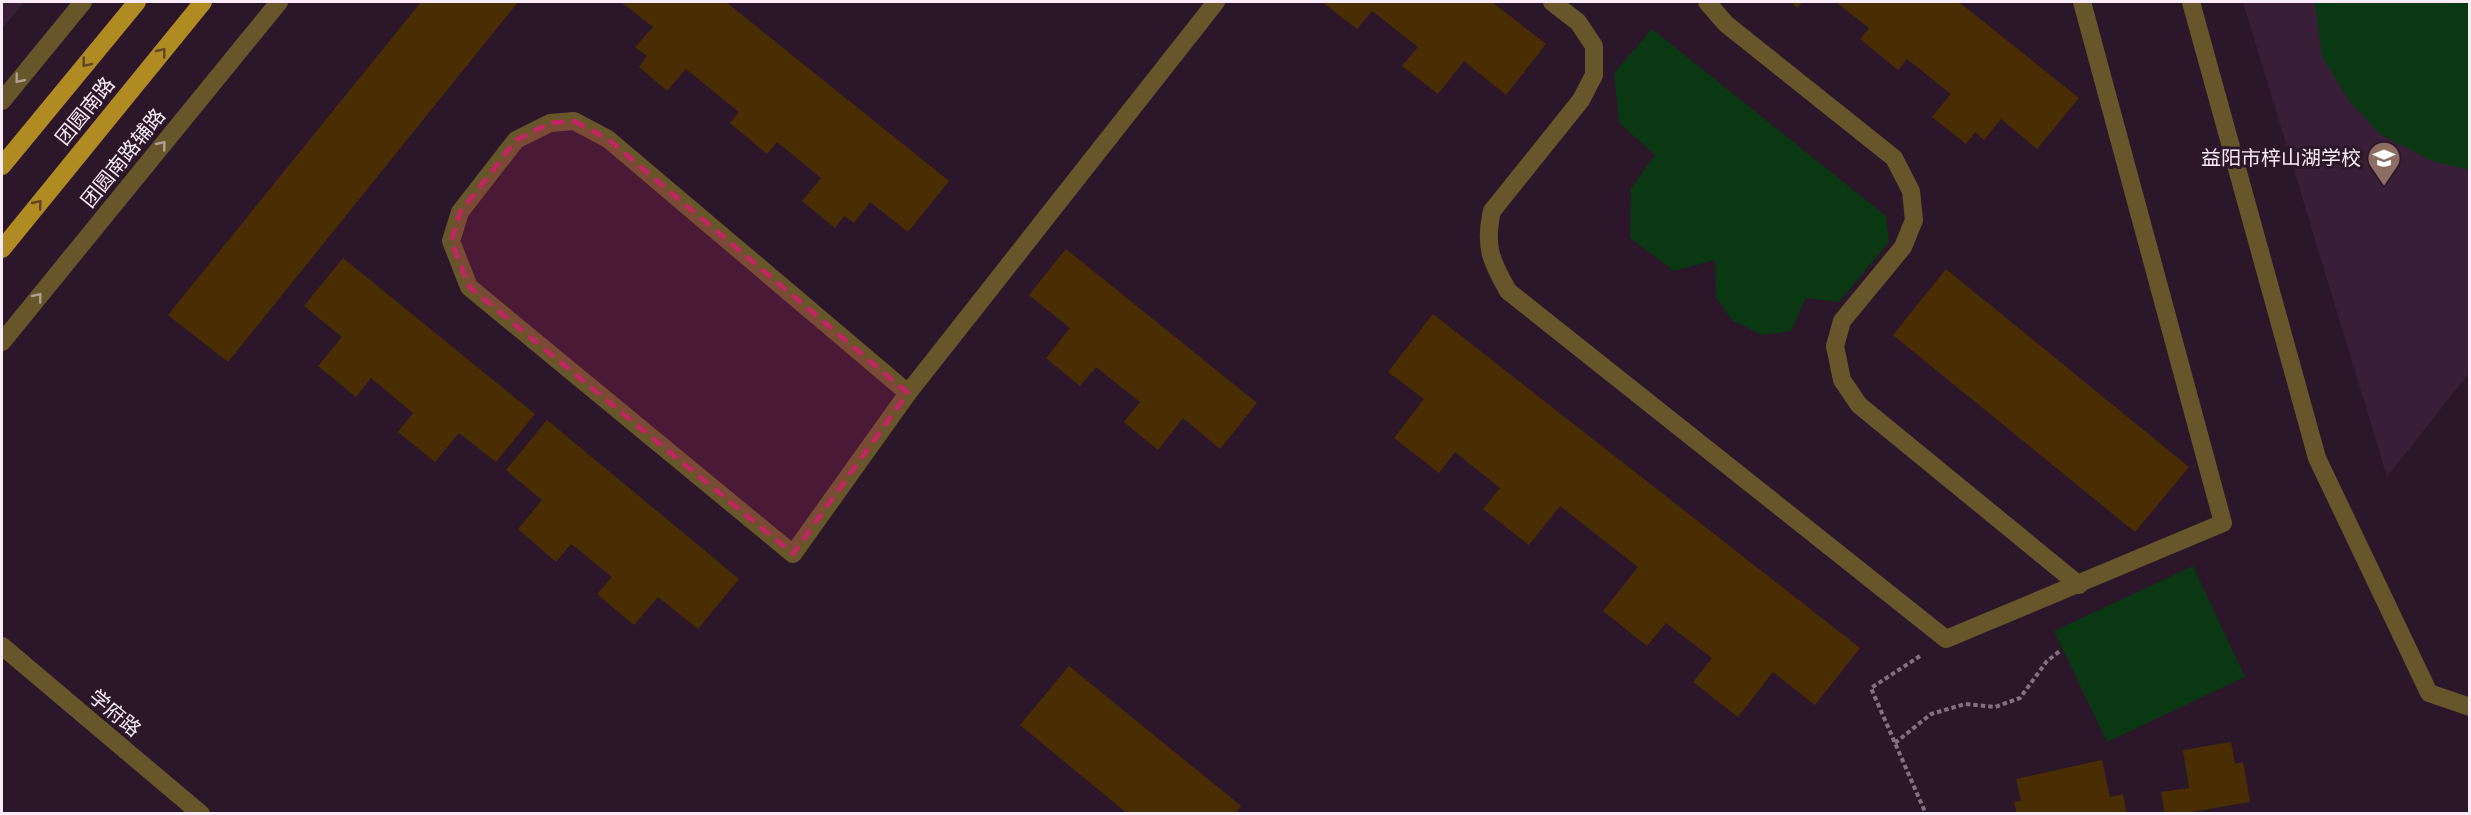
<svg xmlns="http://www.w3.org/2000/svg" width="2471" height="815" viewBox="0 0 2471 815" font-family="Quicksand,'Noto Sans SC',sans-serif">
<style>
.built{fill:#381e36}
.green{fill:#093812}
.building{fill:#4a2e03}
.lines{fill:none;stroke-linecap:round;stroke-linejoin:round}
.path{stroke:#827080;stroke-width:4;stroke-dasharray:4.5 3;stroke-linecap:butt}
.minor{stroke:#67562a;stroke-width:18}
.major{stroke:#af8b22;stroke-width:18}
.oneway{stroke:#604527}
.oneway2{stroke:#b0a091}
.marked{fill:#c52363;fill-opacity:0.2;stroke:#c52363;stroke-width:4.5;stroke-dasharray:12 8;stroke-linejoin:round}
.labels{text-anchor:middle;stroke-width:6;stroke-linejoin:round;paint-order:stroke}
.street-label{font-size:20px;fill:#f9ebf8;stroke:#2c172a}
.poi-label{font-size:20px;fill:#f9ebf8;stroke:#2c172a;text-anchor:end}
</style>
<rect width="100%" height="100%" fill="#2c172a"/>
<g class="built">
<path d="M2,2h22l-22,27z"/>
<path d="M2243,2h226v371l-82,104z"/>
</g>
<g class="green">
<path d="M2315,2h154v168l-37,-9 -52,-27 -30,-32 -28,-45z"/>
<path d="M1652,29l234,187 3,26 -50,60 -33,-4 -15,33 -29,4 -29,-14 -17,-23 -1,-38 -41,11 -44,-33 1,-50 24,-33 -36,-32 -5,-50z"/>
<path d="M2193,566l52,111 -138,65 -53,-111z"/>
</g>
<g class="building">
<path d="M421,2h97l-290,360 -60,-47z"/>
<path d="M621,2h105l223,179 -41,51 -38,-30 -16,21 -10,-7 -9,12 -33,-27 19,-23 -44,-36 -10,12 -37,-31 9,-11 -53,-43 -19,22 -28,-24 8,-11 -12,-9 18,-20z"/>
<path d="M1322,2h170l54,42 -40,51 -42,-34 -26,33 -36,-28 16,-19 -46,-36 -15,18z"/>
<path d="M1790,2h12l-4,6z"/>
<path d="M1836,2h123l120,96 -42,51 -36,-30 -17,21 -9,-8 -9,12 -34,-27 19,-23 -44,-35 -9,11 -38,-31 9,-11z"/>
<path d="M1066,249l191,154 -37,46 -37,-31 -25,32 -34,-28 16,-20 -44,-35 -16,19 -34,-28 24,-30 -41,-33z"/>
<path d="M343,258l192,156 -39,48 -37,-29 -24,29 -37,-30 15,-19 -42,-35 -15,19 -38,-31 24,-29 -38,-31z"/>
<path d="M1946,269l243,198 -54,65 -242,-197z"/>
<path d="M1433,314l427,334 -45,57 -42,-33 -35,45 -45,-35 19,-24 -46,-35 -19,23 -44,-35 35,-44 -78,-61 -31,39 -46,-36 17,-21 -45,-36 -16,21 -45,-35 30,-39 -36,-27z"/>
<path d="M547,420l192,159 -41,50 -40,-32 -24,28 -37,-31 15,-17 -41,-33 -15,18 -38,-33 24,-29 -36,-30z"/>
<path d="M1069,666l172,140 -6,8h-107l-108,-89z"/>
<path d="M2231,742l4,22 8,-2 7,40 -71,12h-14l-4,-22 28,-4 -6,-38z"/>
<path d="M2102,760l8,37 13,-3 4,20h-110l-3,-12 7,-1 -5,-22z"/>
</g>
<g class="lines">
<g class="path">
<path d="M1920,656l-49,32 55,126"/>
<path d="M1895,743l36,-29 34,-10 30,3 25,-9 27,-37 13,-10"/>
</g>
<g class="minor">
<path d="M1552,2l26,20 16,24v29l-13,25 -89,111c-8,35 -1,50 16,80l438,348 277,-116 -141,-521"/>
<path d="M1707,2l19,22 168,134 17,33 3,29 -11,27 -61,74 -7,25 7,34 17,25 220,180"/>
<path d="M2191,2l126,456 112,235 41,14"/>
<path d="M2,101l81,-99"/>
<path d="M2,342l277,-340"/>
<path d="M908,393l-300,-254 -34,-18 -24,2 -34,17 -56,72 -9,29 18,46 324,267 115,-161 308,-391"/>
<path d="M2,646l199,168"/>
</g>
<g class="major">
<path d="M2,166l135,-164"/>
<path d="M2,249l201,-247"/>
</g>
</g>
<defs><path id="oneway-chevron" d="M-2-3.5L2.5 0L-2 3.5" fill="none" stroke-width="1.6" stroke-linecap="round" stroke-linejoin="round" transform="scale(1.5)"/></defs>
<g class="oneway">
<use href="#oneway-chevron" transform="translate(162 52) rotate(-51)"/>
<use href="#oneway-chevron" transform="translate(86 63) rotate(129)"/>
<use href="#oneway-chevron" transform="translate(38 204) rotate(-51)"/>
</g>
<g class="oneway2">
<use href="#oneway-chevron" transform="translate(19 79) rotate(129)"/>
<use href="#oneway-chevron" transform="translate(162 145) rotate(-51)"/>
<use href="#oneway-chevron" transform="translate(38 297) rotate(-51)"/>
</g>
<path class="marked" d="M574,121l34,18 300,254 -115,161 -324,-267 -18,-46 9,-29 56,-72 34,-17z"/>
<defs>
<g id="school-pin" transform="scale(1.725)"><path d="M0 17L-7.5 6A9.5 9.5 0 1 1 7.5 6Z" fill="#8d6e63" stroke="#2c172a"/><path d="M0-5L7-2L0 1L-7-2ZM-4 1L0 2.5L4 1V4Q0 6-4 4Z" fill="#fff"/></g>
</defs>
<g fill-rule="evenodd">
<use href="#school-pin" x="2384" y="158"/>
</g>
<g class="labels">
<g class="street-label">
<text transform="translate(85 111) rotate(-51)" y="7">团圆南路</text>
<text transform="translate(123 158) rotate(-51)" y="7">团圆南路辅路</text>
<text transform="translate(115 713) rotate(40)" y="7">学府路</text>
</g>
<g class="poi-label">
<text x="2361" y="165">益阳市梓山湖学校</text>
</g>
</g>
<rect width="2471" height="815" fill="none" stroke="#f9ebf8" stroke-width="6"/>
</svg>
